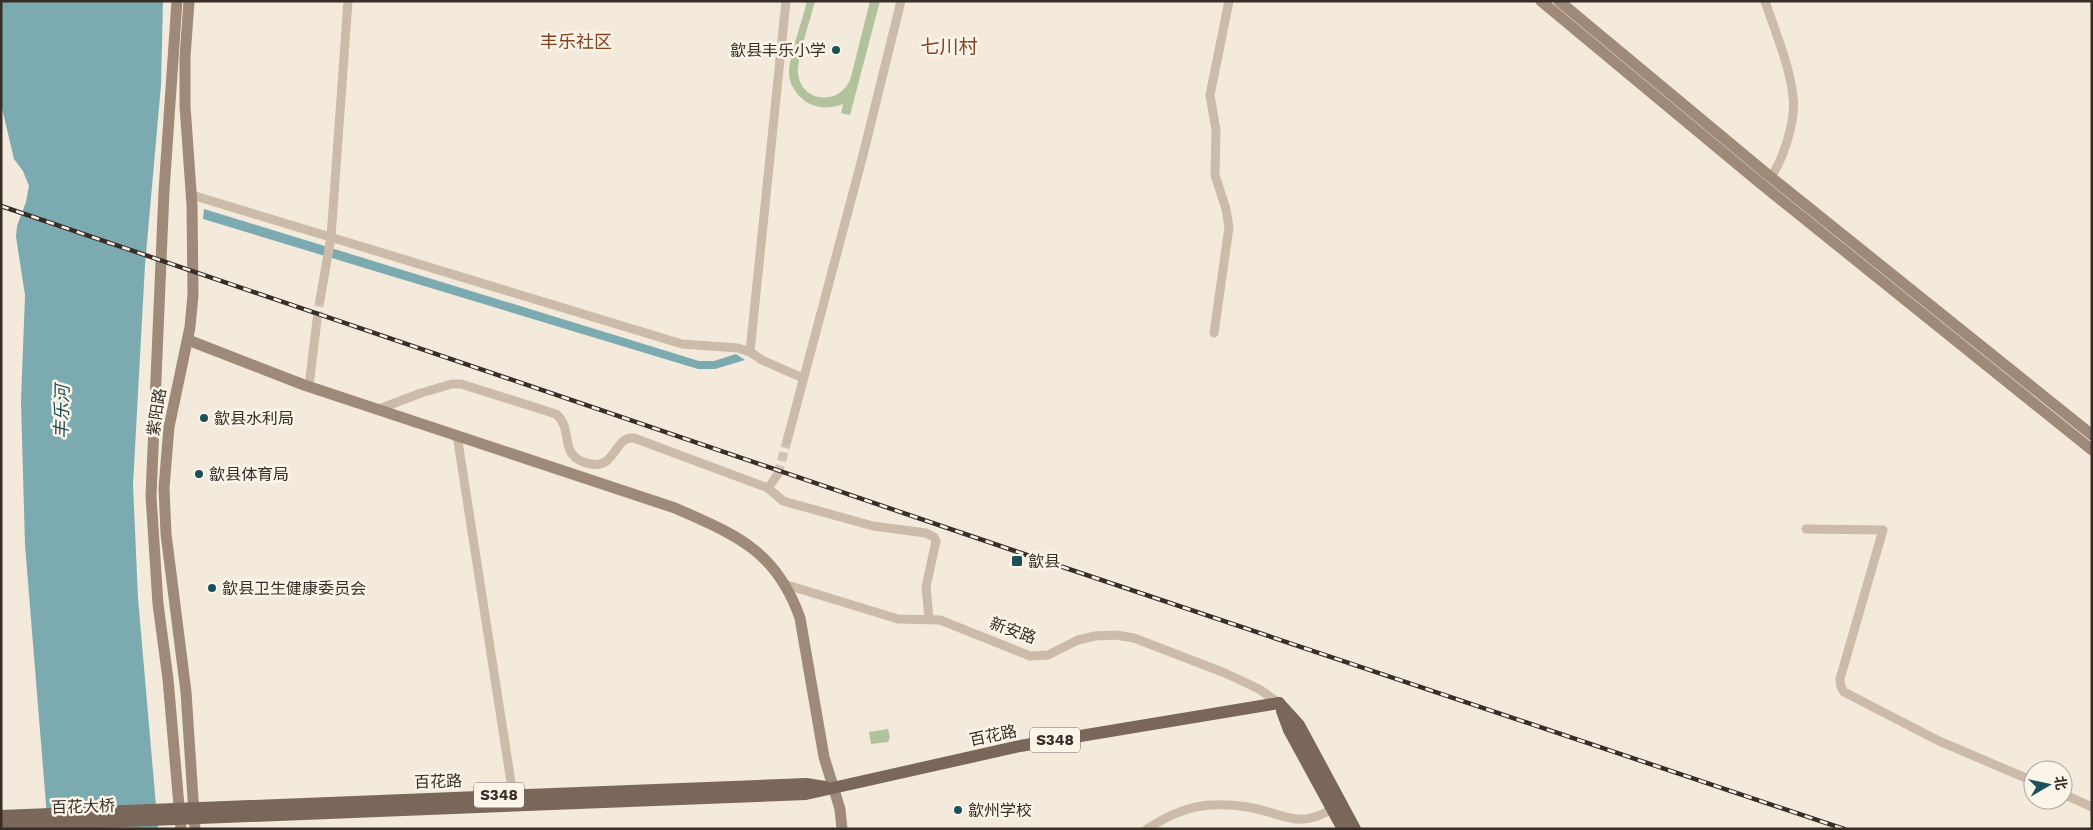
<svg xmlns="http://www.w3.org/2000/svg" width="2093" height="830" viewBox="0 0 2093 830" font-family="'Work Sans','Noto Sans SC',sans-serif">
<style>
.green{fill:#b2c29c}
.water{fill:#7baab1}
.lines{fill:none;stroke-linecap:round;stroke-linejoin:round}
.street-tunnel{stroke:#cec4b8;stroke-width:9;stroke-dasharray:9 4.5;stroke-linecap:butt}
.street{stroke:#cbbba8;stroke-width:9}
.secondary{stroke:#9f8a79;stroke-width:11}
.primary{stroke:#7a6759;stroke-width:12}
.rail-casing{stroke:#382e28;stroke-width:4.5}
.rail{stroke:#faf4e9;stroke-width:2.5;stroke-dasharray:8;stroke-linecap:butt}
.poi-dot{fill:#1d515a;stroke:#faf4e9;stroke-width:2}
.labels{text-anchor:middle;stroke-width:5;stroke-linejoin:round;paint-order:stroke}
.shield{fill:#faf4e9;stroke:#726962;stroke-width:1}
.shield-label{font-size:15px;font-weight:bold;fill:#382e28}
.poi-label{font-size:16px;fill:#382e28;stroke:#faf4e9;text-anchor:start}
.street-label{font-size:16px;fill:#382e28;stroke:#faf4e9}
.neighbourhood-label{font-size:18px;fill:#89411f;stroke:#faf4e9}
.water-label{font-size:18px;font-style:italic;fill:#1d515a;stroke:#faf4e9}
.quarter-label{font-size:19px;fill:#89411f;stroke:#faf4e9}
</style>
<rect width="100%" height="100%" fill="#f3eadc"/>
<g class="green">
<path d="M807,1h8c-4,17 -18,57 -17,72 3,31 44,33 53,4l19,-76h10l-30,114 -9,-2 2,-9c-11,4 -22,5 -33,0 -12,-6 -21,-19 -21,-31 0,-16 14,-54 18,-72z"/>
<path d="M888,729l2,9 -2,4 -17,2 -2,-12z"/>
</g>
<g class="water">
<path d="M1,1h162l-2,84 -16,180 -12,220 5,113 20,231h-110l-23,-284 -4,-144 4,-106 -9,-58 1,-11 9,-24 3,-16 -6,-15 -9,-12 -13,-55z"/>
<path d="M204,209l495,152h15l22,-7 9,6 -30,9h-17l-495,-150z"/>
</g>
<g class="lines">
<g class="street-tunnel">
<path d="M317,320l3,-20"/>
<path d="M778,474l9,-33"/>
</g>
<g class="street">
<path d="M1765,1c10,30 25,65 28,96 3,22 -9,61 -22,80"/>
<path d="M192,195l490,149 56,4 12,4 12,8 41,18"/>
<path d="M320,300l11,-63 17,-236"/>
<path d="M1214,333l15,-106 -3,-18 -11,-34 1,-45 -6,-35 19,-94"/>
<path d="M750,352l36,-351"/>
<path d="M309,386l8,-66"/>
<path d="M379,409l42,-16 31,-9h9l95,30c19,15 0,44 35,50 25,5 23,-28 43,-26l134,50 15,13 90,25 53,7 8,4 2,4 -10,46 3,31"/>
<path d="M457,435l56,360"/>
<path d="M787,441l76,-286 38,-154"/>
<path d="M768,488l10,-14"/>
<path d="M1806,529l77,1 -43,149 1,8 3,5 95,49 94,40"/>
<path d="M784,584l114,35 42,1 90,36 18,-1 30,-15 17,-4 21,-1 18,3 91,35 34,16 20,14"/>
<path d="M2063,794l29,13"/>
<path d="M1147,829c35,-23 60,-28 101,-22 35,6 50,23 84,2"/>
</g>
<g class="secondary">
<path d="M177,1l-13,190 -13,305 7,108 10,75 13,150"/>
<path d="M189,1l-4,56v49l7,99 1,90 -3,32 -21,100 -5,61 2,46 20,158 9,137"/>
<path d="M1541,1l219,182 332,267"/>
<path d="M1559,1l208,173 325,261"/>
<path d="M188,340l116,45 371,123c61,27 101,42 125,110l24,139 16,52 2,20"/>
</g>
<g class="primary">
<path d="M1279,703l20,22 56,104"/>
<path d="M1282,711l7,19 54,99"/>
<path d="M1,816l805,-32 19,3"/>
<path d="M1,826l805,-32 214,-48 259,-43"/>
</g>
<g class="rail-casing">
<path id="rail" d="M1,206l1017,346 826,277"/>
</g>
<use href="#rail" class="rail"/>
</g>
<g class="poi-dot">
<circle cx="836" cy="50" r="5"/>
<circle cx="204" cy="418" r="5"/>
<circle cx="199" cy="474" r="5"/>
<rect x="1011" y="555" width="12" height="12" rx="2.5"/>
<circle cx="212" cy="588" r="5"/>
<circle cx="958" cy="810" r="5"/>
</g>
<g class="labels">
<g class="shield">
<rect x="1030" y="727.5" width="50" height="25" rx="4"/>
<rect x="474" y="782.5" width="50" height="25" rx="4"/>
</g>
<g class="shield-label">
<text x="1055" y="745">S348</text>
<text x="499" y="800">S348</text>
</g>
<g class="poi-label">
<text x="826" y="56" text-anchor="end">歙县丰乐小学</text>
<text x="214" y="424">歙县水利局</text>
<text x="209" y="480">歙县体育局</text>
<text x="1028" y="567">歙县</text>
<text x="222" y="594">歙县卫生健康委员会</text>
<text x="968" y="816">歙州学校</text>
</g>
<g class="street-label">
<text transform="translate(156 412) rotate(-81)" y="6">紫阳路</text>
<text transform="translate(1013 630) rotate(20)" y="6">新安路</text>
<text transform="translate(993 735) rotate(-12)" y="6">百花路</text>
<text transform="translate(438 781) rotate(-2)" y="6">百花路</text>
<text transform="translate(83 806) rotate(-2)" y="6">百花大桥</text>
</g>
<g class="neighbourhood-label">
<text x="576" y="48">丰乐社区</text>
</g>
<g class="water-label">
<text transform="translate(62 412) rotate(-89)" y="6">丰乐河</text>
</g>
<g class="quarter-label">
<text x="949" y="53">七川村</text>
</g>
</g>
<rect width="2093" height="830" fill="none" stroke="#382e28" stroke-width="5"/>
<g transform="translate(2048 785) rotate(81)"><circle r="24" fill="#faf4e9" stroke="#aca59c"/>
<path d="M0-4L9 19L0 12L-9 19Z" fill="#1d515a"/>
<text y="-8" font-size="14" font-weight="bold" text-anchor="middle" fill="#382e28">北</text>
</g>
</svg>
